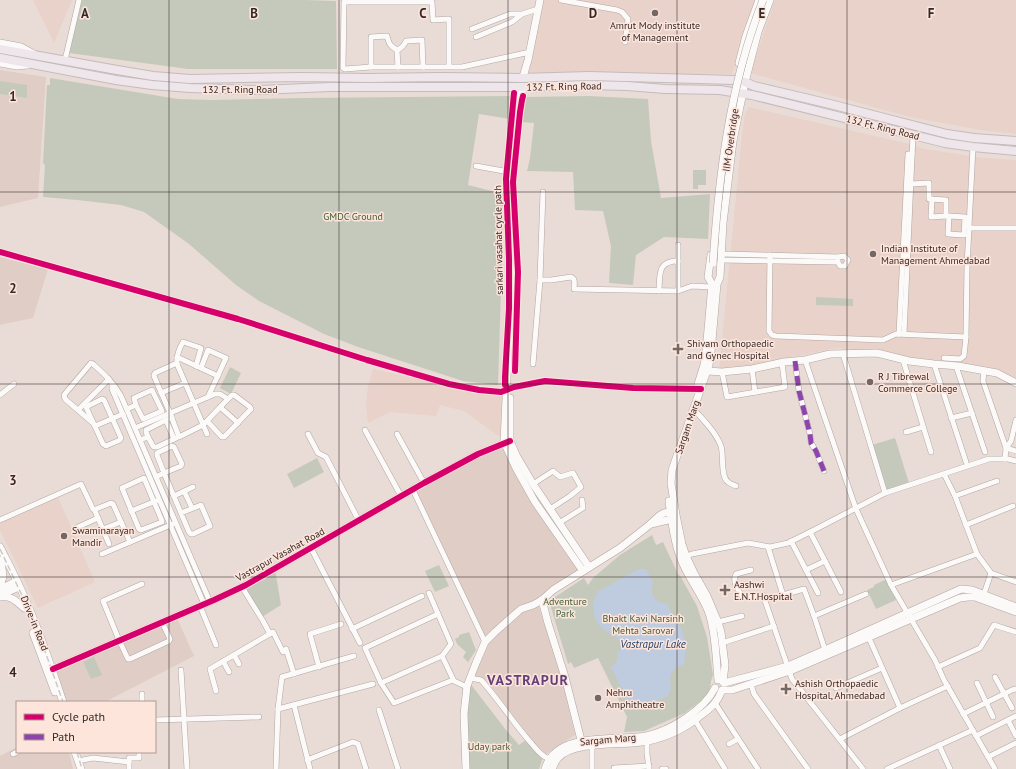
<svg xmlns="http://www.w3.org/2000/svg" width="1016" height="769" viewBox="0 0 1016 769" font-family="'PT Sans',sans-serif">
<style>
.commercial{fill:#e0cec6}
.built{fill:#e8d2c9}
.green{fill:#c5c9bb}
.water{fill:#bfcbdf}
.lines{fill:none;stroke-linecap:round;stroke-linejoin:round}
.street-casing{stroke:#b0a6a2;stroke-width:6}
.secondary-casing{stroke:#b0a6a2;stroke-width:8}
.primary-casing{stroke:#c3bcba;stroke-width:10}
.street{stroke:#fcfaf9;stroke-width:5}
.secondary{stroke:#fcfaf9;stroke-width:7}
.primary{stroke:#efe6eb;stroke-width:8}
.rail{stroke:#cdc9c8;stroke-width:1.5;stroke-dasharray:6 3;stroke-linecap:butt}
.secondary-bridge-casing{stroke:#b0a6a2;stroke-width:8;stroke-linecap:butt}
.secondary-bridge{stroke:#fcfaf9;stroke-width:7}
.quiet{stroke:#8e44ad;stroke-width:5;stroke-dasharray:10 5;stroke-linecap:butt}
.cycleway-casing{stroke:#fee5dc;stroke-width:8}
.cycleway{stroke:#d6006c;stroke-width:6}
.grid{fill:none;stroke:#332a27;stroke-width:1;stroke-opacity:0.55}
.poi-dot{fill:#736865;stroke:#fee5dc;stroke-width:1.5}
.labels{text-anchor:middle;stroke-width:3;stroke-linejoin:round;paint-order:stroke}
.poi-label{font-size:10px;fill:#332a27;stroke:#fee5dc;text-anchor:start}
.street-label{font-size:10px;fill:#332a27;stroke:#fee5dc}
.park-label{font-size:10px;fill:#3c5d32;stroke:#fee5dc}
.water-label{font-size:11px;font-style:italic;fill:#1f4068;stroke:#fee5dc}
.district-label{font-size:14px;font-weight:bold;letter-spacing:1px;fill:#64407a;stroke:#fee5dc}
.grid-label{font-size:13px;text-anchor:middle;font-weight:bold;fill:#332a27;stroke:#fee5dc;stroke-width:3;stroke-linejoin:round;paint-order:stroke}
</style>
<rect width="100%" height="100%" fill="#e9dcd7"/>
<g class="commercial">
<path d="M0,70l46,7 -8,121 -38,9z"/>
<path d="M0,257l48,12 -15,49 -33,7z"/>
<path d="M508,442l79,125 -55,37 -47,37 -71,-150z"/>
<path d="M534,606l5,1 24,77 12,51 -32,21 -16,-18 2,-2 -43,-56 -15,-2 15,-35 28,-27z"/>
<path d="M177,618l17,38 -89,46h-39l-11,-32z"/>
<path d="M17,747v5h52l4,17h-73v-13z"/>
</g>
<g class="built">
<path d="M33,0h39l-18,43z"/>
<path d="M543,0h214l-25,74h-203z"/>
<path d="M775,0h241v134l-36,-4 -70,-13 -160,-44z"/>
<path d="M749,107l161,37 14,5 35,5 14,3 43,3v217l-1,3 -17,-8 -85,-12 -35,-9 -42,-3 -113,23 -4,-1 23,-235 3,-21z"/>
<path d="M373,369l129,28 -2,40 -36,-26 -24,-6 -4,11 -46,-4 -22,11 -2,-17 2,-20z"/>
<path d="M57,495l38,87 -57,26 -38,-78v-10z"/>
</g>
<g class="green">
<path d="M82,0h223l31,1 1,68h-149l-119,-16z"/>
<path d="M50,78l128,21 34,1 92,-2 207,-2 -1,23 -31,-5 -11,71 36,9 -6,191 -35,-4 -105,-34 -34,-13 -65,-33 -23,-16 -47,-41 -45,-32 -23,-7 -44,-5 -34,-3 2,-32 -2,-2 4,-78h3z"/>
<path d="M0,81l27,4v13l-27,-4z"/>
<path d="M589,96l59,3 3,42 10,57 49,-4 -2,45 -44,-2 -28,18 -3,30 -24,-2 2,-37 -8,-35 -28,-1 -2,-38 -46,-1 3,-13 4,-35 -13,-1 5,-25z"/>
<path d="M693,170h13v15h-8v4h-5z"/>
<path d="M816,297l37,2v7l-37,-1z"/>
<path d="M230,367l11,6 -10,21 -11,-6z"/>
<path d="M895,438l14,45 -23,8 -14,-46z"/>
<path d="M317,458l7,14 -30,16 -7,-14z"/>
<path d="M652,535l4,10 7,-3 15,32 3,3 2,4 14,25 10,31 6,38 -2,6 -1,10 -4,6 -21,16 -41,18 -20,1 3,-15 -29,-59 -24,10 -3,-6 -3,2 -19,-63 35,-23 4,7 5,-7 27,-23z"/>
<path d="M439,565l10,21 -14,6 -10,-21z"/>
<path d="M275,569l6,36 -19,12 -20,-26z"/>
<path d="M887,579l9,21 -20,9 -9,-19 7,-3v-2z"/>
<path d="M469,632l7,18 -8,12 -5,-5 3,-5 -9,-8 -2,-5 4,-2v-2z"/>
<path d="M94,657l8,18 -11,4 -8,-17z"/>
<path d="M469,682l37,48 13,15 8,-6 16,18 -4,12h-72l-2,-55z"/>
</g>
<path class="water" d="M639,569h7c2,4 5,8 6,12 2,3 0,6 0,9 0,9 7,14 15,13l7,17 6,6 4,11 2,10 -2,17 -8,4 -5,6 -1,7 1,7 -3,8 -31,13 -7,-3 -19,-39 6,-6 1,-9 4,-4 -4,-10c-6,-4 -14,-7 -19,-13 -7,-9 -7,-25 -1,-34l5,-2z"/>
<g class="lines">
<g class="street-casing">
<g id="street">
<path d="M561,0l56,10 5,2 6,7 -3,23"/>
<path d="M472,29l38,-15h12l16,-5"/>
<path d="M476,37l36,-15 9,-7"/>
<path d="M397,50l1,17"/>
<path d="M65,60l14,-60"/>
<path d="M371,67v-30l16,-1c2,8 3,10 10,14 5,-2 7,-4 9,-9l16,-1 1,27"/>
<path d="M449,67v-48l-16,1 -1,-18h-88l-1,66 2,1 26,-2h91l68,-15"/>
<path d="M476,166l33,6"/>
<path d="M911,184l18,-1v16l17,1v16h3l16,1 -1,18 -16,-1 1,-18"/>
<path d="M543,192l-3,88h11l20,-3c5,2 3,7 3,12l104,2 14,-5 19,1"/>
<path d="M932,199l-1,18 15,-1"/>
<path d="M969,228h47"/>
<path d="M0,252l238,67 129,41 82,24 30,6 22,2 13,-5 31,-6 88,7 68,1"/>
<path d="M721,254l117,3"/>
<path d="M770,255l-1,76 3,4 4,1 107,4 13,-6 70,3"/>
<path d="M721,260l117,2 2,4h5l3,-6 -4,-4 -6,1v5"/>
<path d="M659,291c1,-16 -2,-30 19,-30"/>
<path d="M678,291v-46"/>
<path d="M899,334l9,-180h4"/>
<path d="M904,334l9,-199"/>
<path d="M843,354l42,139"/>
<path d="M177,357l41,19"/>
<path d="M944,358l16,1 4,-3 2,-19 1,-70 6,-120"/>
<path d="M805,360l51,149 35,76 44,75 9,20 51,89"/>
<path d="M903,360l28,92"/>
<path d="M795,361l4,30 11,43 1,9 5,8 8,20"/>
<path d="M533,364l7,-84"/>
<path d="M934,364l32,98"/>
<path d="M196,366l5,-18 -18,-6c-4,7 -7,14 -6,22l30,70"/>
<path d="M956,366l29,86"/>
<path d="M201,368l7,-18 18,8 -18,39"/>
<path d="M752,369l3,23"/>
<path d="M984,370l-1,11 23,67 10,3"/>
<path d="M722,372l5,25 58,-10 -3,-24"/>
<path d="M112,384v5l92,215"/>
<path d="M161,393l24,-10"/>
<path d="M0,395l14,-11"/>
<path d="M102,399l2,1 17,38 -1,2 -14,6 -3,-2 -17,-37z"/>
<path d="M220,407l18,16"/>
<path d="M693,408c10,12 23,24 28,38 3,10 -1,30 7,36 2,2 6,3 8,4"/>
<path d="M127,409l9,-4 -2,-7 18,-8 10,21 -19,8 -7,-14"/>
<path d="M78,410l31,-31"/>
<path d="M951,418l21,-5"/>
<path d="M166,420l8,19 2,-1"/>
<path d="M207,421l15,16h2l27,-28 -1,-2 -16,-12h-2l-4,4"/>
<path d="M93,423l-28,-24 -1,-4 27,-32 2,1c11,10 21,19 28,32l89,206"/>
<path d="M95,426l28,-12"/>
<path d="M135,428l80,-34h5l8,5 -25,26 -24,12 -9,-24 -16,-37v-1l1,-2 22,-10"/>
<path d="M365,430l36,66"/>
<path d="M906,432l17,-5"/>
<path d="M308,434l10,19 8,4 33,64"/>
<path d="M397,434l27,49"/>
<path d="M148,437l5,9 1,1h3l17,-8"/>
<path d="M140,440l8,-3 -2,-5v-2l26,-13"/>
<path d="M1005,459l1,-11 5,-7 5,-21"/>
<path d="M944,474l11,22 22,58 14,19 25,9"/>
<path d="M156,477l8,-4 -7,-18v-2l15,-7 2,1 8,17 -1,2 -17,7 25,59 2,2h2l17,-8 -9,-21 -20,8"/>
<path d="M144,478l18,43v1l-21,8 -2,-1 -17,-41z"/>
<path d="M533,484l20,-13 7,6 13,-4 8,14 -11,9 -20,13"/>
<path d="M413,490l72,152"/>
<path d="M184,491l8,17"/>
<path d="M174,496l19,-9"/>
<path d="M955,496l42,-15"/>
<path d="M131,511l25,-10"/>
<path d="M0,520l81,-36 12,25"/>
<path d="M559,523l24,-15 -1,-8"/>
<path d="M966,525l47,-19"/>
<path d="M78,527l20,-9"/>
<path d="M103,529l18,-7"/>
<path d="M810,532l31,60"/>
<path d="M791,541l27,52"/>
<path d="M109,544l-14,-33 1,-2 15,-6 2,1 17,38"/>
<path d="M768,547l15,48 21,-6 10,27 11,34"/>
<path d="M311,548l49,95"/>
<path d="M102,554l71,-30"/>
<path d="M684,557l8,-3 56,-11 22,4 18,-4 30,-15 67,-35 104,-34h19l8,2"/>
<path d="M751,570l-15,4c-4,7 2,16 6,22 7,3 14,-2 21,-1l29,84 71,90"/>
<path d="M806,570l19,-9"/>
<path d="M142,584l-39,17 16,39 9,19h2l39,-18 1,-2 -8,-17"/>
<path d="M891,585l86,-31"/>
<path d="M242,587l21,34 7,13"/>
<path d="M429,593l22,51 -9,12 12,25 13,6"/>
<path d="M984,594l7,-21"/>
<path d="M200,606l16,39"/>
<path d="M814,616l52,-22"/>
<path d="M718,622l24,-6"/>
<path d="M352,629l70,-33"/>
<path d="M869,638l31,70"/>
<path d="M722,643l52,-17"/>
<path d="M234,655l5,9"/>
<path d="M442,656l-61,27 13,20 59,-23"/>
<path d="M223,661l6,11"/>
<path d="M319,667l-9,-33 31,-10"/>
<path d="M938,667l42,-19 14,-23 22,7"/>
<path d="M181,670l6,99"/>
<path d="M995,677l17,31"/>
<path d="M470,678l11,2c18,20 33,44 51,64 5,6 9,12 17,15"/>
<path d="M381,683l-16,-35 73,-34"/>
<path d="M977,683l16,34"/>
<path d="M751,684l3,10 54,75"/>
<path d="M836,688l46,-20"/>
<path d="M216,691l-6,-22 63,-37 10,20 3,-3 8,25"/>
<path d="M142,694v8"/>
<path d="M715,703l43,66"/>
<path d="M294,705l16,64"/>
<path d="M278,709l95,-25"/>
<path d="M379,710l19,59"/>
<path d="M963,714l49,-24 4,-1"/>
<path d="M693,717l32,52"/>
<path d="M155,720l104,-3"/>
<path d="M1008,720l8,16"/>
<path d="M976,736l40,-20"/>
<path d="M840,739l60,-31 48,-22"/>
<path d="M647,741v13l2,14"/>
<path d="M729,744l9,-5"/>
<path d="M592,745v24"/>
<path d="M939,745l11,24"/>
<path d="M13,754l4,-2"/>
<path d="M988,757l28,-14"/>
<path d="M83,760l10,-2 36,4"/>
<path d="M307,760l46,-18 5,2 8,25"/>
<path d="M614,768l35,-2"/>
<path d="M129,769v-11h10v-6"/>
<path d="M276,769l2,-60 4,-32 72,-21"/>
<path d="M662,769h4"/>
<path d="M887,769l86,-39"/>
</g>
</g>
<g class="secondary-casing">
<g id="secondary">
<path d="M0,43l21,4 13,7"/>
<path d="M0,63l17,3 10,-1"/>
<path d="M739,63l7,-27 13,-36"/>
<path d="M523,77l5,-17 12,-60"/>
<path d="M516,87l-8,91 3,113 -7,151 12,26 19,34 48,69"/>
<path d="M518,114l5,-27"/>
<path d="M705,370l3,1 14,1 30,-3 32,-7 21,-2 25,-6 47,-1 32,8 25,3 24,2 39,7 19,10"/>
<path d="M698,384l6,-19 2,-13 6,-68 -4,-7 3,-22"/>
<path d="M510,398v43l6,14 17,29 56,83"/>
<path d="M669,501c2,17 5,42 12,58 7,19 21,35 28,54 7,22 7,45 9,67"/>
<path d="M651,524l21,-5 3,-2"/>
<path d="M0,547c8,16 16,31 23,47 16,35 28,72 40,108"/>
<path d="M0,586l3,-9 -2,-17"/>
<path d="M0,589l17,-8"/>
<path d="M0,595l19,-8"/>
<path d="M0,597c12,-1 15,3 24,11"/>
<path d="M542,600l6,23 17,54 17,67"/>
<path d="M33,633l22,59"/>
<path d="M53,669l161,-69 32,-15 178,-102 54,-29 32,-13"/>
<path d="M723,682l2,-17 -4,-33 -3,-10 -11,-26 -13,-23 -8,-17 -4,-12 -6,-29 -5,-32 1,-13 37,-105 2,-13 6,-68 3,-7 3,-54 10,-82 12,-59 13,-50 12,-32"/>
<path d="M724,683l64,-17 37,-16 136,-61 11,1 44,17"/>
<path d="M723,690h9l58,-19 170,-73 8,-1h7l41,15"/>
<path d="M75,752l6,17"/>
<path d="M466,769l-2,-55 3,-28 9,-23 9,-21 10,-10 26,-23 12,-4 9,-5 11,-10 67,-42 28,-22 11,-10 5,-3 6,-1 5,1"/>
<path d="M545,769c11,-39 71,-27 101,-33 24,-5 58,-26 69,-48"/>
<path d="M552,769c2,-4 3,-8 6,-11 16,-18 67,-12 90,-17 18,-4 38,-13 52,-25 10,-7 18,-14 22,-26"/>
</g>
</g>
<g class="primary-casing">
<g id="primary">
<path d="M0,49l117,21 36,6 37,3 113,-2 65,1 72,-1 81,1 68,-2 146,4 10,2 9,4 76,18 117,30 27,4 42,3"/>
<path d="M0,58l116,22 36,5 38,3 69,2 71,-3h193l66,-2 38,1 38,3 55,1 12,2 20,3 193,48 28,4 43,4"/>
</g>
</g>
<use href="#street" class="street"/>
<use href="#secondary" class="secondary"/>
<use href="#primary" class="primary"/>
<g class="rail">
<path d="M0,549l35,74 28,79"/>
<path d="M77,752l5,17"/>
</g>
<g class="secondary-bridge-casing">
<path id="secondary-bridge" d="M713,263c6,-90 17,-179 50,-263"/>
</g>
<use href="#secondary-bridge" class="secondary-bridge"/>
<path class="quiet" d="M795,361l4,30 11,43 1,9 5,8 8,20"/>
<g class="cycleway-casing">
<g id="cycleway">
<path d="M0,252l238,67 129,41 82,24 30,6 22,2 13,-5 31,-6 88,7 68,1"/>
<path d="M515,371l3,-99 -5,-90 7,-70 2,-12 1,-4"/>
<path d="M506,386l-1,-1v-8l4,-69v-49l-3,-80 8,-86"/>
<path d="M53,669l161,-69 32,-15 178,-102 54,-29 32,-13"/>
</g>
</g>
<use href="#cycleway" class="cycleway"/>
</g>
<path class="grid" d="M169,0v769M339,0v769M508,0v769M677,0v769M847,0v769M0,192h1016M0,384h1016M0,577h1016"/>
<g class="poi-dot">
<circle cx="655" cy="13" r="4"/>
<circle cx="873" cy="254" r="4"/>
<path d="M676 343h4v4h4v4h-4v4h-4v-4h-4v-4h4z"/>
<circle cx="870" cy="382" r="4"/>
<circle cx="64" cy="536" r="4"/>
<path d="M723 584h4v4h4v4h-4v4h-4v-4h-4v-4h4z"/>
<path d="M784 683h4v4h4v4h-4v4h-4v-4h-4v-4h4z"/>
<circle cx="598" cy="698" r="4"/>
</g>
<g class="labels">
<g class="poi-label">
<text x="655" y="29" text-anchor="middle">Amrut Mody institute<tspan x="655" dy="12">of Management</tspan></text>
<text x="881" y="252">Indian Institute of<tspan x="881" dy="12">Management Ahmedabad</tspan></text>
<text x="687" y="347">Shivam Orthopaedic<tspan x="687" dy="12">and Gynec Hospital</tspan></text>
<text x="878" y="380">R J Tibrewal<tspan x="878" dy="12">Commerce College</tspan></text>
<text x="72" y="534">Swaminarayan<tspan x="72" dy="12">Mandir</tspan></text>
<text x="734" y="588">Aashwi<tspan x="734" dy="12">E.N.T.Hospital</tspan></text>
<text x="795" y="687">Ashish Orthopaedic<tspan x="795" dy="12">Hospital, Ahmedabad</tspan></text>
<text x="606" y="696">Nehru<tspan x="606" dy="12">Amphitheatre</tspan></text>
</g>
<g class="street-label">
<text transform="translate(564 86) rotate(-1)" y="4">132 Ft. Ring Road</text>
<text x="240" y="93">132 Ft. Ring Road</text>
<text transform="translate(883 127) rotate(14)" y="4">132 Ft. Ring Road</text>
<text transform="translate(730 140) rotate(-82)" y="4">IIM Overbridge</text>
<text transform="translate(498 240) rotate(-91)" y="4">sarkari vasahat cycle path</text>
<text transform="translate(687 427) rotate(-71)" y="4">Sargam Marg</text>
<text transform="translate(280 554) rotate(-29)" y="4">Vastrapur Vasahat Road</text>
<text transform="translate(35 623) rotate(68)" y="4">Drive-in Road</text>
<text transform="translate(608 739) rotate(-5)" y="4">Sargam Marg</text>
</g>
<g class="park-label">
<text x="353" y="220">GMDC Ground</text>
<text x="565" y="605">Adventure<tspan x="565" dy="12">Park</tspan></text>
<text x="643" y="622">Bhakt Kavi Narsinh<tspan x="643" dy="12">Mehta Sarovar</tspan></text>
<text x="489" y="750">Uday park</text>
</g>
<g class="water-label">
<text x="653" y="648">Vastrapur Lake</text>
</g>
<g class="district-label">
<text x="528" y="685">VASTRAPUR</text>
</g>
</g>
<g class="grid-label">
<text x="85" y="18">A</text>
<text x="254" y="18">B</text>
<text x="423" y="18">C</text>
<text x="593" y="18">D</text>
<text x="762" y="18">E</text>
<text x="931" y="18">F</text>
<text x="13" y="101">1</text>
<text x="13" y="293">2</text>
<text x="13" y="485">3</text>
<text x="13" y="677">4</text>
</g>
<rect x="16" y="701" width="140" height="52" fill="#fee5dc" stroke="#ad9a94"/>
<rect x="24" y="714" width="20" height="6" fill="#d6006c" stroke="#ad9a94"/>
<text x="52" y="721" font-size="12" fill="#332a27">Cycle path</text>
<rect x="24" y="734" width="20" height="6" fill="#8e44ad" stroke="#ad9a94"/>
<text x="52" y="741" font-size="12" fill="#332a27">Path</text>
</svg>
